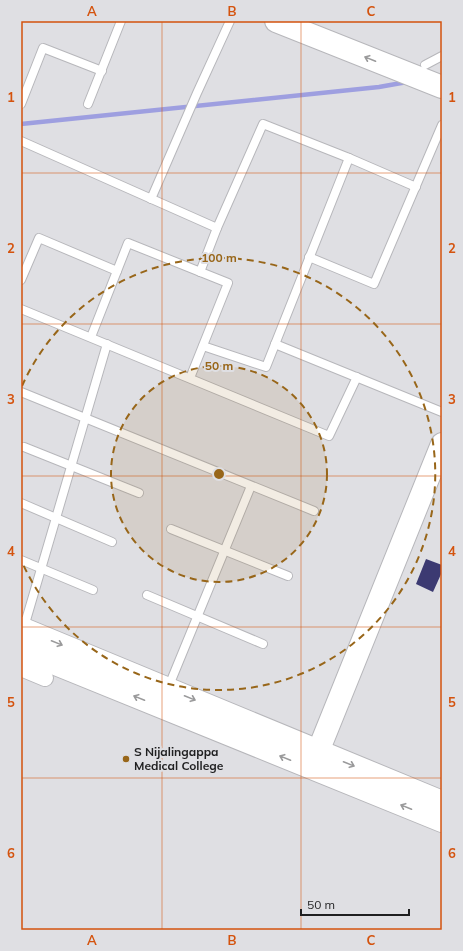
<svg xmlns="http://www.w3.org/2000/svg" width="463" height="951" viewBox="0 0 463 951" font-family="Mulish,sans-serif">
<style>
.lines{fill:none;stroke-linecap:round;stroke-linejoin:round}
.stream{stroke:#9e9fe0;stroke-width:4.5}
.building{fill:#3c3a72}
.lane-casing{stroke:#b7b7bb;stroke-width:10}
.street-casing{stroke:#b7b7bb;stroke-width:18}
.secondary-casing{stroke:#b7b7bb;stroke-width:24}
.lane{stroke:#fff;stroke-width:8}
.street{stroke:#fff;stroke-width:16}
.secondary{stroke:#fff;stroke-width:22}
.oneway{stroke:#9a9a9b}
.grid{fill:none;stroke:#d4530e;stroke-width:1;stroke-opacity:0.55}
.ring{fill:none;stroke:#986619;stroke-width:2;stroke-dasharray:7 5}
.poi-dot{fill:#986619;stroke:#dfdfe3;stroke-width:1.5}
.labels{text-anchor:middle;stroke-width:4;stroke-linejoin:round;paint-order:stroke}
.poi-label{font-size:12px;font-weight:bold;fill:#1f1f20;stroke:#dfdfe3;text-anchor:start}
.centre{fill:#986619;stroke:#dfdfe3;stroke-width:2}
.ring-label{font-size:12px;text-anchor:middle;font-weight:bold;fill:#986619;stroke:#dfdfe3;stroke-width:4;stroke-linejoin:round;paint-order:stroke}
.neatline{fill:none;stroke:#d4530e;stroke-width:1.5}
.grid-label{font-size:13px;text-anchor:middle;font-weight:bold;fill:#d4530e}
</style>
<rect width="100%" height="100%" fill="#dfdfe3"/>
<g class="lines">
<path class="stream" d="M21,124l358,-37 28,-5"/>
</g>
<path class="building" d="M426,559l16,6v7l-9,20 -17,-8z"/>
<g class="lines">
<g class="lane-casing">
<g id="lane">
<path d="M425,65l17,-9"/>
<path d="M21,104l22,-56 59,23"/>
<path d="M88,104l33,-83"/>
<path d="M21,141l196,87"/>
<path d="M151,199l46,-106 33,-72"/>
<path d="M309,257l65,27 68,-159"/>
<path d="M200,272l17,-44 46,-104 86,34 67,29"/>
<path d="M21,280l18,-42 78,33"/>
<path d="M21,309l308,127 28,-59"/>
<path d="M91,337l37,-94 100,40 -38,95"/>
<path d="M275,344l167,68"/>
<path d="M203,346l63,21 83,-209"/>
<path d="M21,392l293,119"/>
<path d="M24,447l115,46"/>
<path d="M21,503l91,39"/>
<path d="M171,529l117,47"/>
<path d="M21,560l72,30"/>
<path d="M147,595l116,49"/>
<path d="M24,627l83,-283"/>
<path d="M168,688l83,-202"/>
</g>
</g>
<g class="street-casing">
<path id="street" d="M21,668l24,10"/>
</g>
<g class="secondary-casing">
<g id="secondary">
<path d="M276,21l166,66"/>
<path d="M21,628l421,174"/>
<path d="M21,650l421,171"/>
<path d="M313,764l129,-320"/>
</g>
</g>
<use href="#lane" class="lane"/>
<use href="#street" class="street"/>
<use href="#secondary" class="secondary"/>
</g>
<defs><path id="oneway-shaft" d="M-6 0H5M1.5-3L5.5 0L1.5 3" fill="none" stroke-width="1.6" stroke-linecap="round" stroke-linejoin="round"/></defs>
<g class="oneway">
<use href="#oneway-shaft" transform="translate(370 59) rotate(-158)"/>
<use href="#oneway-shaft" transform="translate(57 643) rotate(22)"/>
<use href="#oneway-shaft" transform="translate(139 698) rotate(-158)"/>
<use href="#oneway-shaft" transform="translate(190 698) rotate(22)"/>
<use href="#oneway-shaft" transform="translate(285 758) rotate(-158)"/>
<use href="#oneway-shaft" transform="translate(349 764) rotate(22)"/>
<use href="#oneway-shaft" transform="translate(406 807) rotate(-158)"/>
</g>
<path class="grid" d="M162,21v909M301,21v909M21,173h421M21,324h421M21,476h421M21,627h421M21,778h421"/>
<circle cx="219" cy="474" r="108" fill="#986619" fill-opacity=".12"/>
<g class="ring">
<circle cx="219" cy="474" r="108"/>
<path d="M22 386A216 216 0 1 1 22 562"/>
</g>
<circle class="poi-dot" cx="126" cy="759" r="4"/>
<g class="labels">
<g class="poi-label">
<text x="134" y="756">S Nijalingappa<tspan x="134" dy="14">Medical College</tspan></text>
</g>
</g>
<circle cx="219" cy="474" r="6" class="centre"/>
<g class="ring-label">
<text x="219" y="262">100 m</text>
<text x="219" y="370">50 m</text>
</g>
<rect width="463" height="951" fill="none" stroke="#dfdfe3" stroke-width="44"/>
<path d="M301 909v6h108v-6" fill="none" stroke="#1f1f20" stroke-width="2"/>
<text x="307" y="909" font-size="12" fill="#1f1f20" stroke="#dfdfe3" stroke-width="3" paint-order="stroke">50 m</text>
<rect x="22" y="22" width="419" height="907" class="neatline"/>
<g class="grid-label">
<text x="92" y="16">A</text>
<text x="232" y="16">B</text>
<text x="371" y="16">C</text>
<text x="11" y="102">1</text>
<text x="452" y="102">1</text>
<text x="11" y="253">2</text>
<text x="452" y="253">2</text>
<text x="11" y="404">3</text>
<text x="452" y="404">3</text>
<text x="11" y="556">4</text>
<text x="452" y="556">4</text>
<text x="11" y="707">5</text>
<text x="452" y="707">5</text>
<text x="11" y="858">6</text>
<text x="452" y="858">6</text>
<text x="92" y="945">A</text>
<text x="232" y="945">B</text>
<text x="371" y="945">C</text>
</g>
</svg>
